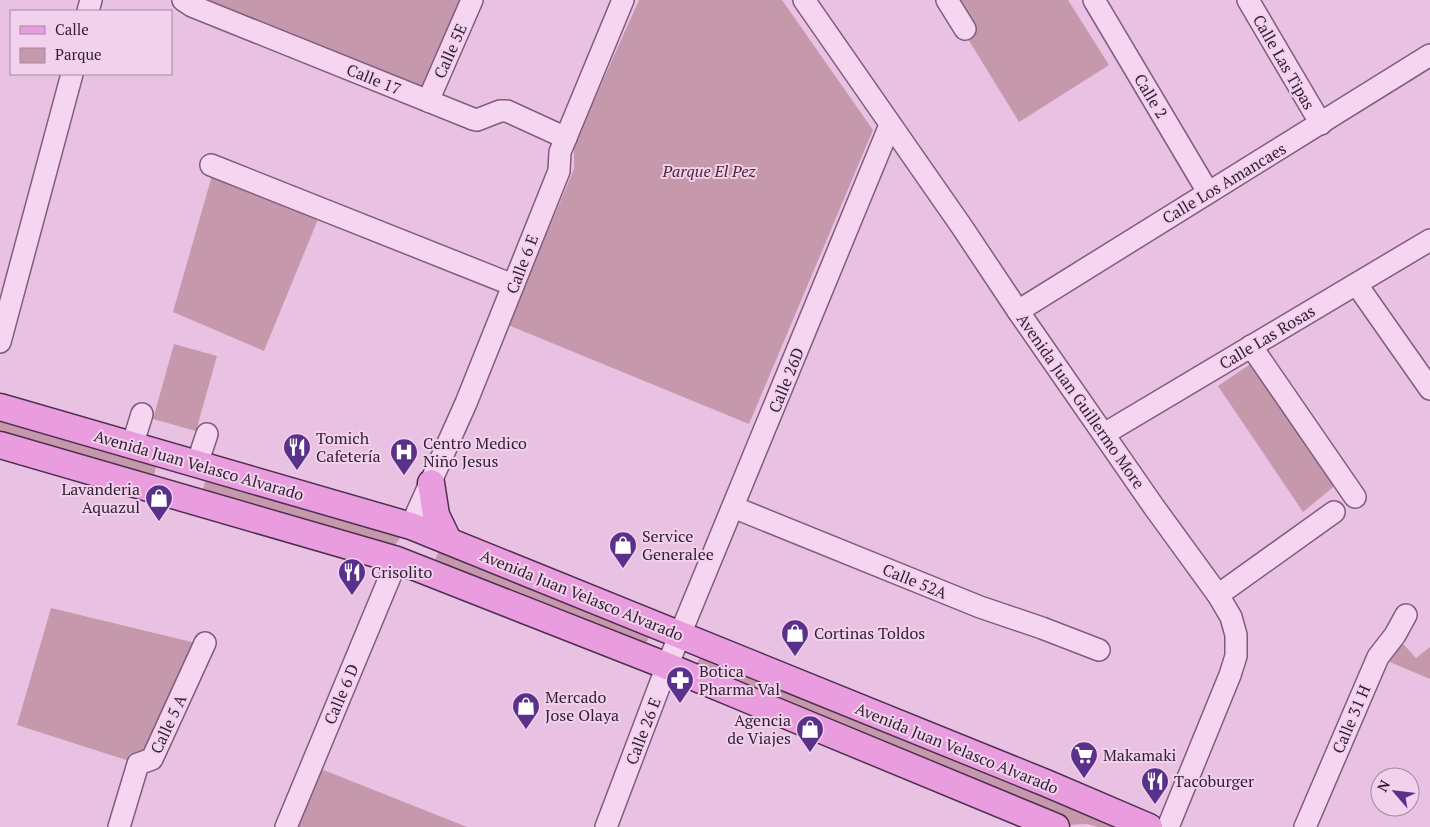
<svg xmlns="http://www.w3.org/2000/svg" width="1430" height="827" viewBox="0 0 1430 827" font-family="'PT Serif',serif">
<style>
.green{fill:#c698ab}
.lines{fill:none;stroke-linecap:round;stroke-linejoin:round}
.minor-casing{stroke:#815b81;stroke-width:24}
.major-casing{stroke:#4d2f4f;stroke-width:29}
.minor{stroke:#f5d5f0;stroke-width:21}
.major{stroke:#e99dde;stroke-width:26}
.labels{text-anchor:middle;stroke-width:4;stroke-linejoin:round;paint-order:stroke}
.street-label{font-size:16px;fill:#311e33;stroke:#f1d1ec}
.park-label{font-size:16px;font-style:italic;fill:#4d2732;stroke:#f1d1ec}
.poi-label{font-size:16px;fill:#311e33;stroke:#f1d1ec;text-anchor:start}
</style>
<rect width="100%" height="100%" fill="#e9c2e3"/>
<g class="green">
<path d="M209,0h259l-39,93 -218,-90z"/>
<path d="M639,0h143l91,130 -124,294 -241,-99 66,-156v-24z"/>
<path d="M944,0h124l41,65 -90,57z"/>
<path d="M213,172l108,40 -57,139 -91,-39z"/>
<path d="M174,344l43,12 -21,75 -43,-12z"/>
<path d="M1252,363l85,121 -34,28 -85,-126z"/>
<path d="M0,420l156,47 -3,13 -153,-42z"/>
<path d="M206,479l197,55 -11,15 -192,-51z"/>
<path d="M442,543l209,90 -8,16 -210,-84z"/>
<path d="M51,608l145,35 -51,123 -128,-41z"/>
<path d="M1395,635l21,23 14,-11v32l-52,-22z"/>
<path d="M703,653l426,174h-31l-11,-3 -18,1 -375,-158z"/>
<path d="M321,769l146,58h-169z"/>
</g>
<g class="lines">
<g class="minor-casing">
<g id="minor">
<path d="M183,0l9,6 281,113 4,1 23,-9h7l59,27"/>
<path d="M804,0l158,227 56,84 136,196 64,88 13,22 5,18v21l-6,19 -62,152"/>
<path d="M947,0l18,29"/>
<path d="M1094,0l114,192"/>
<path d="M1248,0l73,124"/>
<path d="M88,11l3,-11"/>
<path d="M428,101l44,-101"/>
<path d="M211,165l302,120"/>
<path d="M1357,285l73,104"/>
<path d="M1018,311l412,-256"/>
<path d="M0,342l72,-268"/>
<path d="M1251,346l104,151"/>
<path d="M1104,434l326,-194"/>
<path d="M132,446l10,-32"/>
<path d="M197,464l10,-30"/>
<path d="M733,507l247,100 62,21 57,22"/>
<path d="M411,526l55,-123 93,-232 1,-19 63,-152"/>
<path d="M1218,595l116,-83"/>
<path d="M119,827l19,-63 14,-5 53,-116"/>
<path d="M286,827l111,-267"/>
<path d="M606,827l61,-161 223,-541"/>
<path d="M1305,827l73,-170 17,-22 11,-20"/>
</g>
</g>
<g class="major-casing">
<g id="major">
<path d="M0,407l411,119 635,257 103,44"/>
<path d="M0,445l397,115 270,106 389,161"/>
<path d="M431,483l5,32 12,25"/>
</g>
</g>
<use href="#minor" class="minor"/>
<use href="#major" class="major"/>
</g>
<defs>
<g id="restaurant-pin" transform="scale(1.4375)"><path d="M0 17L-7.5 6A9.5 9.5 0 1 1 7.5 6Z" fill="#5a318a" stroke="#f1d1ec"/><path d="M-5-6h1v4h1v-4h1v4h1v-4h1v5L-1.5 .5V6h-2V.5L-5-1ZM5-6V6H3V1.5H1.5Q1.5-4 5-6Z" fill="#fff"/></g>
<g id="hospital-pin" transform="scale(1.4375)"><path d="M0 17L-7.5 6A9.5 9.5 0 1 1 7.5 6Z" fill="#5a318a" stroke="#f1d1ec"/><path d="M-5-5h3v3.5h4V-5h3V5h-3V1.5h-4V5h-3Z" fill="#fff"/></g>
<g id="shop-pin" transform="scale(1.4375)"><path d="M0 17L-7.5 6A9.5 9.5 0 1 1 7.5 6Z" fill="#5a318a" stroke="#f1d1ec"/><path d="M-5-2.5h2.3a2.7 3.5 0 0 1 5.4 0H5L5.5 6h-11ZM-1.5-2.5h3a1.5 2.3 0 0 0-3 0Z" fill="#fff"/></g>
<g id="pharmacy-pin" transform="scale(1.4375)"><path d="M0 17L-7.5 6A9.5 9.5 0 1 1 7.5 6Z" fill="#5a318a" stroke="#f1d1ec"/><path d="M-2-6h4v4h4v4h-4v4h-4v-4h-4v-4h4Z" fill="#fff"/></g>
<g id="supermarket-pin" transform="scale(1.4375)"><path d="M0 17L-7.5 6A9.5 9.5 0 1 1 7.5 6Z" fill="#5a318a" stroke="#f1d1ec"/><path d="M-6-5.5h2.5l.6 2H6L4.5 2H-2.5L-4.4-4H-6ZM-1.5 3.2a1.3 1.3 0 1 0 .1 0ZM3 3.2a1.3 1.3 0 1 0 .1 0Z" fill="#fff"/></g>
</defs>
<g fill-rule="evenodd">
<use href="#restaurant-pin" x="297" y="447"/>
<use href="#hospital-pin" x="404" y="452"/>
<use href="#shop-pin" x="159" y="498"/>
<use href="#shop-pin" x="623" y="545"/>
<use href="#restaurant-pin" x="352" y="572"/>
<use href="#shop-pin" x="795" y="633"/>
<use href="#pharmacy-pin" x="680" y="680"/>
<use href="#shop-pin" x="526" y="706"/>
<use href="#shop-pin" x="810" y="729"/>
<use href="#supermarket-pin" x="1084" y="755"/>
<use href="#restaurant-pin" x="1155" y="781"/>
</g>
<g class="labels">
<g class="street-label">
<text transform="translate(450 51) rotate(-66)" y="6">Calle 5E</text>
<text transform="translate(1284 62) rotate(60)" y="6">Calle Las Tipas</text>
<text transform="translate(374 79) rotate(22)" y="6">Calle 17</text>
<text transform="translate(1151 96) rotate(59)" y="6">Calle 2</text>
<text transform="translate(1224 183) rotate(-31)" y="6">Calle Los Amancaes</text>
<text transform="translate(522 264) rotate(-69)" y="6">Calle 6 E</text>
<text transform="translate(1267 337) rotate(-31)" y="6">Calle Las Rosas</text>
<text transform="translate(786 380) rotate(-68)" y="6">Calle 26D</text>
<text transform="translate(1081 401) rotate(55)" y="6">Avenida Juan Guillermo More</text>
<text transform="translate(199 465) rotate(16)" y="6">Avenida Juan Velasco Alvarado</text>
<text transform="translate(915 581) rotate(22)" y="6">Calle 52A</text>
<text transform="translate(582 595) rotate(22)" y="6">Avenida Juan Velasco Alvarado</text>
<text transform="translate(341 694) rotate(-67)" y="6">Calle 6 D</text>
<text transform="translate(1351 719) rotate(-67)" y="6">Calle 31 H</text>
<text transform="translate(168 724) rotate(-65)" y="6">Calle 5 A</text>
<text transform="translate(643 731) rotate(-69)" y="6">Calle 26 E</text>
<text transform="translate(957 748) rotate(22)" y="6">Avenida Juan Velasco Alvarado</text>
</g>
<g class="park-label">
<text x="709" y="177">Parque El Pez</text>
</g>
<g class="poi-label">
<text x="316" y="444">Tomich<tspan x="316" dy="18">Cafetería</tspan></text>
<text x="423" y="449">Centro Medico<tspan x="423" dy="18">Niño Jesus</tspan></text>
<text x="140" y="495" text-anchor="end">Lavanderia<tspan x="140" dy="18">Aquazul</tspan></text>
<text x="642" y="542">Service<tspan x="642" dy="18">Generalee</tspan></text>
<text x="371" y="578">Crisolito</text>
<text x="814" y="639">Cortinas Toldos</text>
<text x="699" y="677">Botica<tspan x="699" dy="18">Pharma Val</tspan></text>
<text x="545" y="703">Mercado<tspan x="545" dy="18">Jose Olaya</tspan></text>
<text x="791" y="726" text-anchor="end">Agencia<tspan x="791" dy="18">de Viajes</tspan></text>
<text x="1103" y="761">Makamaki</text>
<text x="1174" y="787">Tacoburger</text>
</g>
</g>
<rect x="10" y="10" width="162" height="65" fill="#f1d1ec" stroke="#a489a2"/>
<rect x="20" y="26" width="25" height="8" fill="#e99dde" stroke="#a489a2"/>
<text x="55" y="35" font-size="15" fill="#311e33">Calle</text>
<rect x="20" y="48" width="25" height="15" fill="#c698ab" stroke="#a489a2"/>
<text x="55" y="60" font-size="15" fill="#311e33">Parque</text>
<g transform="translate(1395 792) rotate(298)"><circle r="24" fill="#f1d1ec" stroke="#a489a2"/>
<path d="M0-4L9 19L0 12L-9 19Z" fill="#5a318a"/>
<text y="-8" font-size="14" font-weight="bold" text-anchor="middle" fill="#311e33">N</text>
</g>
</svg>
